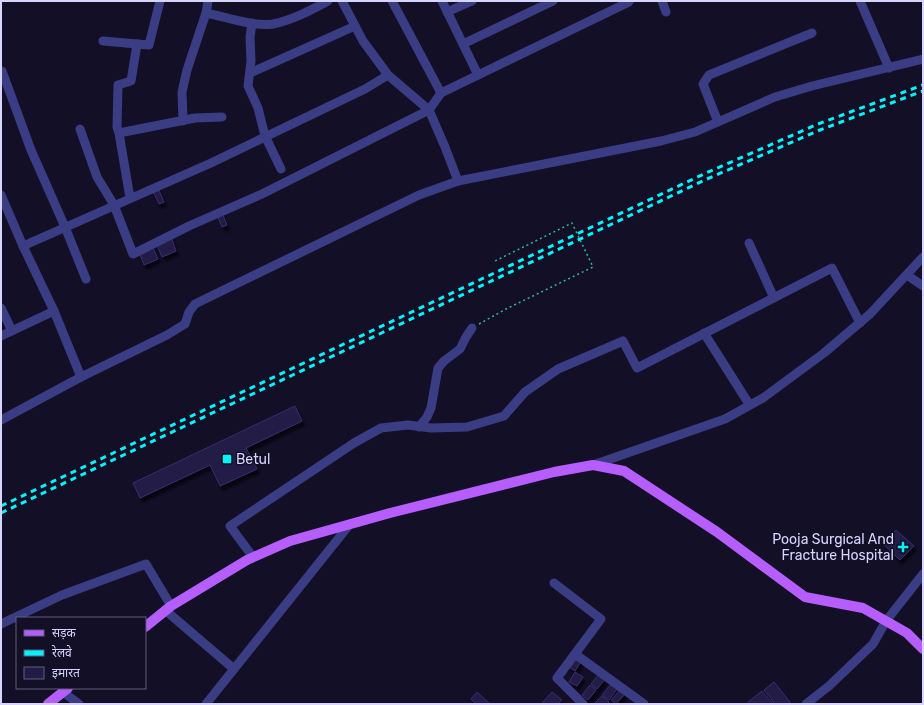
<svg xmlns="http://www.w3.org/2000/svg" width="924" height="705" viewBox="0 0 924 705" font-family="Rubik,'Noto Sans Devanagari',sans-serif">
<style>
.building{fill:#211c46;stroke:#372e72;filter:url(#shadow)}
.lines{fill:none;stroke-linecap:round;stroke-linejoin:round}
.path{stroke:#31b6a5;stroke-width:1.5;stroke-dasharray:2 3;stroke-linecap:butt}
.minor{stroke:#3b3d84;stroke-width:9}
.major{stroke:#b65dfd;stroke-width:10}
.rail{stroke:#04f3fb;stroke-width:3;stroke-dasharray:6 5;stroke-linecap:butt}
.poi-dot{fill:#04f3fb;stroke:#120f26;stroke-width:1.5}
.labels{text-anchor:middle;stroke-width:3;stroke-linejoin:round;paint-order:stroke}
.poi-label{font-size:14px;fill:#d7d5fe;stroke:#120f26;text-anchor:start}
</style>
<defs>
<filter id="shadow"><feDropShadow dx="2.5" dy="4.5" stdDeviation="1" flood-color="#0009"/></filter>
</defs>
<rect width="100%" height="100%" fill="#120f26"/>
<g class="building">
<path d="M157,186l7,16 -5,2 -7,-15z"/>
<path d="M222,213l5,12 -5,2 -5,-12z"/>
<path d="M171,237l5,14 -14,6 -6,-15z"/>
<path d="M152,246l6,13 -14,6 -5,-13z"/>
<path d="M295,406l7,15 -56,27 11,21 -37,17 -10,-21 -70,33 -7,-15z"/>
<path d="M896,530l18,16 -14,14 -17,-16z"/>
<path d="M576,656l6,4 -7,11 -6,-4z"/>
<path d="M575,672l8,5 -6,9 -8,-4z"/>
<path d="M599,674l6,5 -8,10 -6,-5z"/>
<path d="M774,682l16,20 -2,2h-13l-11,-14z"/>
<path d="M611,684l6,5 -8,11 -7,-5z"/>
<path d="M590,685l6,5 -8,10 -6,-5z"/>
<path d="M620,690l5,4 -9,10 -5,-4z"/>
<path d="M762,691l11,13h-24l-1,-2z"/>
<path d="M477,692l13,12h-14l-5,-5z"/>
<path d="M552,692l10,8 -4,4h-17z"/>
<path d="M602,696l7,6 -2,2h-13z"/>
</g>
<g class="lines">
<path class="path" d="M479,324l27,-15 87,-42 -21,-44 -77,38"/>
<g class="minor">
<path d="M342,1l21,40 25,34 41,35 16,37 13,34"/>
<path d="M392,1l49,92"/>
<path d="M442,1l36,74"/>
<path d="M662,1l4,11"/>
<path d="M860,1l29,67"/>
<path d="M447,12l25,-11"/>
<path d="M206,13l2,-12"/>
<path d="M252,23l-2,14 1,24 -3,25 10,22 7,28 16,33"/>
<path d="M103,41l46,4 11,-44"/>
<path d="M463,44l90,-43"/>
<path d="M2,71l29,79 34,77 21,52"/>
<path d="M250,73l105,-47"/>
<path d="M183,121l-1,-29 5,-22 19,-57c20,4 47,14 67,11 20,-4 38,-14 55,-23"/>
<path d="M718,122l-15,-38 6,-9 103,-42"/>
<path d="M80,129l17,48 17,28 19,49 56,-28 73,-32 167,-84 12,-17 188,-91v-1"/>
<path d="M119,133l-2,-6 1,-42 13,-4 6,-37"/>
<path d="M1,195l22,51 188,-83 154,-74 23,-14"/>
<path d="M130,198l-11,-65 76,-15 27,-1"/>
<path d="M749,243l25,55"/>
<path d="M907,275l16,11"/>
<path d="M1,308l11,23"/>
<path d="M54,311l27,66"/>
<path d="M704,333l45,71"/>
<path d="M1,336l53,-25 -31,-65"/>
<path d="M1,420l80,-43 86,-42 18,-11 4,-12 6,-8 224,-109 39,-14 203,-40 34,-9 80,-35 37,-11 111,-27"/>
<path d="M419,427l8,-10 4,-9 7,-40 6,-7 16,-12 6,-12 6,-9"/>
<path d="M593,465l132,-46 38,-21 61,-45 46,-39 53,-57"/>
<path d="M253,557l-23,-31 124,-83 27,-15 27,-3 23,3 36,-1 37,-11 21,-24 33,-23 65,-28 14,27 195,-100 28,55"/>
<path d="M554,583l47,36 -44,59 26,26"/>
<path d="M165,610l69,59"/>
<path d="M1,624l61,-29 84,-31 25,42"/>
<path d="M575,654l69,50"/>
<path d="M63,692l16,12"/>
<path d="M206,704l144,-180"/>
<path d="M806,704l23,-18 44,-42 13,-23 37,-47"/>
</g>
<g class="major">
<path d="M145,627l26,-21 76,-46 43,-19 100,-28 164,-41 39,-7 31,6 93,61 88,65 58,11 44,25 16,16"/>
<path d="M48,704l20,-16"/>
</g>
<g class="rail">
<path d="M1,506l705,-333 112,-49 105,-39"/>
<path d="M1,513l706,-334 113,-49 103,-39"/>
</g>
</g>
<g class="poi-dot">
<rect x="222" y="454" width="10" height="10" rx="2"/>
<path d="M901 541h4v4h4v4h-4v4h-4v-4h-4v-4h4z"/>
</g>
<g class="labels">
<g class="poi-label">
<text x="236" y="464">Betul</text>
<text x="894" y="544" text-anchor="end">Pooja Surgical And<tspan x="894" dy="16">Fracture Hospital</tspan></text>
</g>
</g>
<rect width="924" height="705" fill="none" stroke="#d7d5fe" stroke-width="4"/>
<rect x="16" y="617" width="130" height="72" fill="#120f26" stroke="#615e7c"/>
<rect x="24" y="630" width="20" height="6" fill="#b65dfd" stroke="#615e7c"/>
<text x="52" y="637" font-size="12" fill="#d7d5fe">सड़क</text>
<rect x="24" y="650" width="20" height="6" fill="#04f3fb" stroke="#615e7c"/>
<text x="52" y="657" font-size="12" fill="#d7d5fe">रेलवे</text>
<rect x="24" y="667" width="20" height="12" fill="#211c46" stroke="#615e7c"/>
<text x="52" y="677" font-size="12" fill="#d7d5fe">इमारत</text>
</svg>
